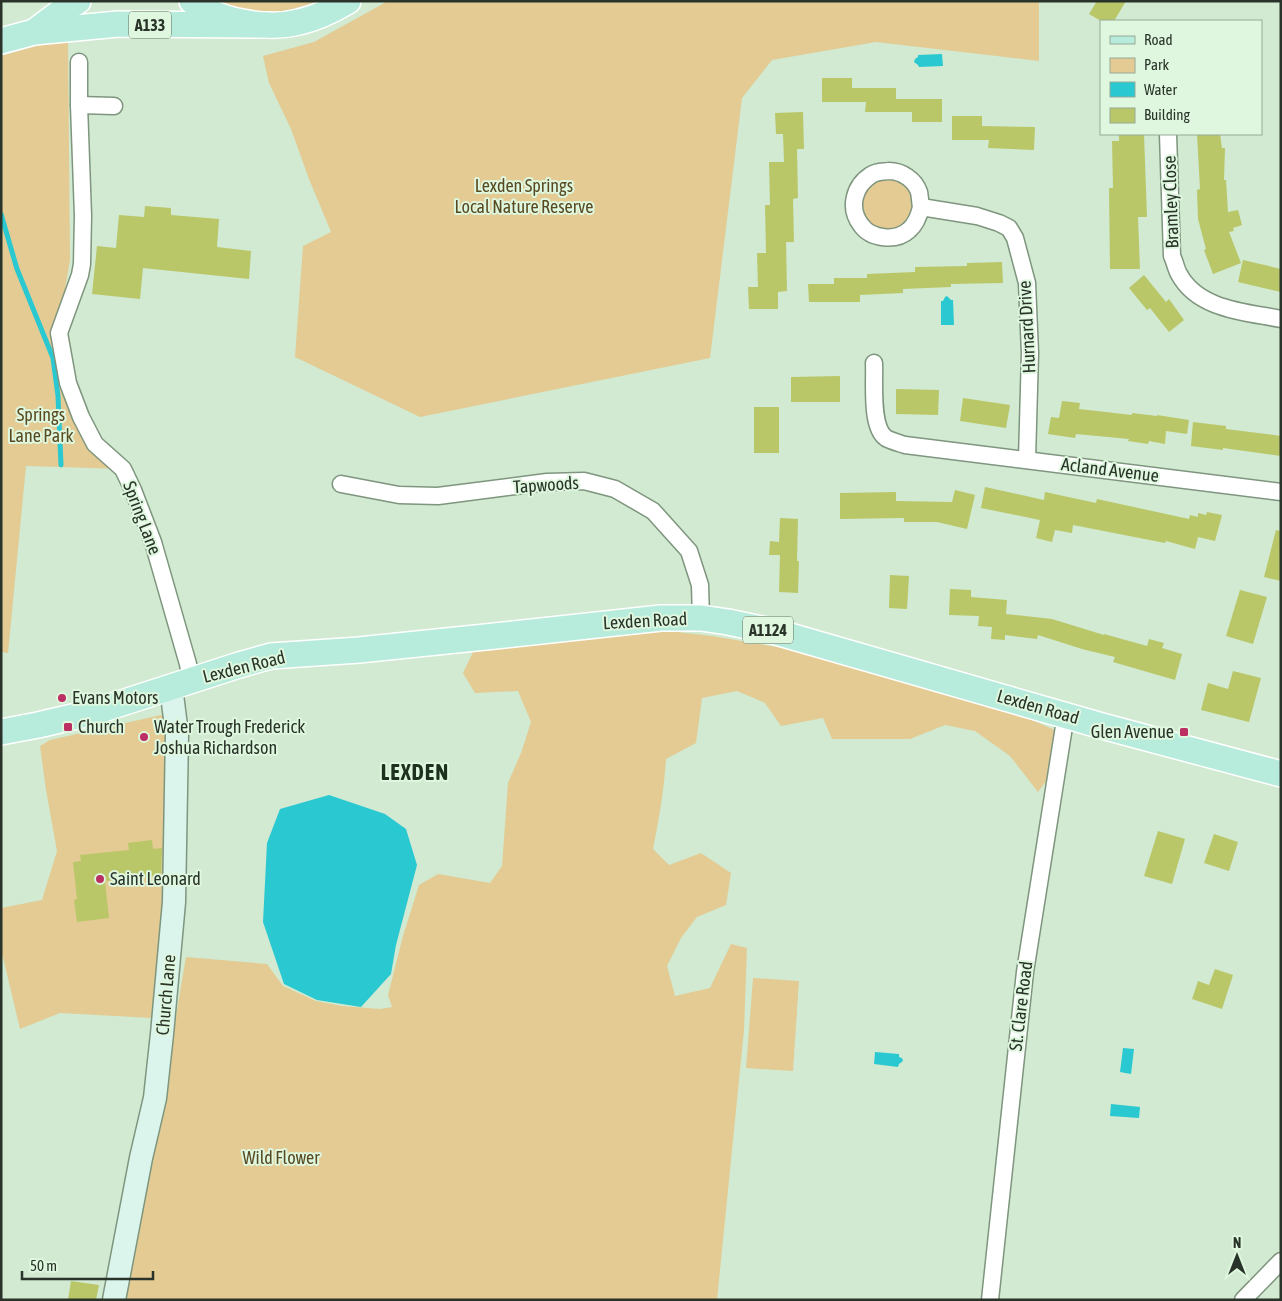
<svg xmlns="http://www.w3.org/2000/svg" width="1282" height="1301" viewBox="0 0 1282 1301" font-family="'Asap Condensed',sans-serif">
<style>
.green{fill:#e3cb93}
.water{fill:#2ac8d1}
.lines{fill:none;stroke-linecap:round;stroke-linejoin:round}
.stream{stroke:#2ac8d1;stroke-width:5}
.building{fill:#b9c768}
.street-casing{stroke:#7e957e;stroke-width:19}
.secondary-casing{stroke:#7e957e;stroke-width:25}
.primary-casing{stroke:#fff;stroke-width:28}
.street{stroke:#fff;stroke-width:16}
.secondary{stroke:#dbf5ed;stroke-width:22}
.primary{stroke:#b7ebdb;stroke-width:25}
.poi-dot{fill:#bb2f62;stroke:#def7de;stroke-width:2}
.labels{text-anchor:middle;stroke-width:4;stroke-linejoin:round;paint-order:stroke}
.shield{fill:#def7de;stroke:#5f6e5f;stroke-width:1}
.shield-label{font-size:16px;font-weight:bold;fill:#293329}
.park-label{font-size:18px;fill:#584921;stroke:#def7de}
.street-label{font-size:18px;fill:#293329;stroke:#def7de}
.poi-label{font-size:18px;fill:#293329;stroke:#def7de;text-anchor:start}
.district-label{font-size:22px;font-weight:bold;letter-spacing:1px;fill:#1e311e;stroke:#def7de}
</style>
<rect width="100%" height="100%" fill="#d1ead1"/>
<g class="green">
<path d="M216,1h103l-40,12 -44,-3z"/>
<path d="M388,1h651v60l-163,-19 -104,18 -30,38 -32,260 -290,59 -125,-60 8,-111 28,-14 -22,-53 -18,-50 -22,-46 -6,-27 51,-14z"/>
<path d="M68,37l2,223 -11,65 10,59 12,7v26l42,52 -97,-3 -18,187 -7,-1v-596z"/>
<path d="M886,175l26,13 4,19 -9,17 -18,8 -17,-4 -11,-14 3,-26z"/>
<path d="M632,627l80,9 77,13 99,26 116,33 53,23 -4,41 -15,20 -28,-36 -35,-25 -30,-6 -35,14h-78l-9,-21 -42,8 -16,-23 -28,-12 -35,7 -6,45 -30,16c-2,31 -7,60 -13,90l16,16 32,-12 30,20 -5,32 -29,12 -16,21 -14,28 8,30 35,-8 21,-44 16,4 -3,82 -27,270h-604l38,-136 35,-207 81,7 16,22 33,15 26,5 38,3 12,-2 -4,-12 15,-59 16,-51 19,-11 52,9 12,-17 6,-83 13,-30 10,-31 -13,-31 -43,2 -12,-20 12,-25z"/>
<path d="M161,715l6,6 6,106 -21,191 -92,-5 -40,16 -19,-80v-41l41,-8 15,-49 -11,-61 -6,-44 10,-6z"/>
<path d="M753,978l46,3 -6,90 -47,-3z"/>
</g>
<g class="water">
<path d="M942,54l1,12 -24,1 -1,-2 -4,-3 1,-3 3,-2v-2z"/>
<path d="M947,296l4,4h2l1,25h-13v-24h2l2,-4z"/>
<path d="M329,795l56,19 21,15 11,36 -21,80 -5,29 -30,33 -44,-7 -33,-16 -21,-62 4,-79 13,-34z"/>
<path d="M1123,1048l11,1 -3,25 -11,-2z"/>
<path d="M875,1052l24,2v3l3,1 1,3 -4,3 -1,3 -24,-3z"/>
<path d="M1111,1104l29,3 -1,11 -29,-2z"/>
</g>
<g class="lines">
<path class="stream" d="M1,214l16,55 36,89 5,38 3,69"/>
</g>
<g class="building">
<path d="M1097,1h29l-12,20h-13l-12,-7z"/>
<path d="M822,78h30v10h44v11h46v23h-30v-10h-47l1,-10h-44z"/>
<path d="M803,112l1,37h-7l1,49 -5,1 1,43h-8l1,49 -9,1v17h-29l-1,-22h10l-1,-34h9l-1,-48h5l-1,-43h15l-1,-28h-7l-1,-21z"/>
<path d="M952,116h30v10l53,1 -1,23 -46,-2 1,-8h-37z"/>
<path d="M1144,134l3,83h-9l2,52h-30l-1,-81h4l-1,-47h7v-6z"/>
<path d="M1197,134h23l2,14h3l-1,32h2l2,32 10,-2 4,15 -9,3 1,3 -5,1 12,31 -28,11 -9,-24 2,-1 -8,-30 -1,-29 3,-1z"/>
<path d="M145,206l26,2v7l48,4 -2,28 34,4 -2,28 -106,-11 -3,31 -48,-5 5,-48 19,2 3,-33 25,2z"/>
<path d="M1243,260l38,9v23l-43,-10z"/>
<path d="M1002,262l1,21 -52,1v3l-48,2v4l-43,2v7h-51l-1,-18h26v-6h33v-4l48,-2v-5l52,-1v-3z"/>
<path d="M1144,275l22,27 3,-3 15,21 -15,12 -19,-24 -3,2 -18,-22z"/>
<path d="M840,376v26h-49v-25z"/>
<path d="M896,389l43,1 -1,25 -42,-1z"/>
<path d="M963,398l47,7 -4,23 -46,-7z"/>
<path d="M1062,401l18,2 -1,6 53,6v-2l25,3v-1l32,5 -2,14 -21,-3 -1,13 -16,-3 -1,3 -20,-3 1,-2 -53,-5 -1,4 -27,-4 3,-17 8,1z"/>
<rect x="754" y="407" width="25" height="46"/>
<path d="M1193,422l33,4v3l55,7v20l-58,-8v2l-32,-4z"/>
<path d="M985,487l59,13 1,-8 51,11 1,-4 92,20 1,-4 8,2v-4l8,2 1,-3 15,3 -7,26 -17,-4 -3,12 -29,-8 -1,2 -92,-18 -1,8 -17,-3 -3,12 -16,-4 4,-18 -59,-12z"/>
<path d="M955,490l20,5 -8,34 -30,-7h-33v-4l-64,1v-26l56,-1v9l56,1z"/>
<path d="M780,518l18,1 -1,42h2l-1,32 -19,-1 1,-37h-11l1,-14 9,1z"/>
<path d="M1276,530l5,1v50l-17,-4z"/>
<path d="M890,575l19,1 -2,33 -18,-1z"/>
<path d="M950,589l21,1v7l36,3 -1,14 46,5 52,16v-1l43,12 2,-7 15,4 -2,5 20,6 -7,26 -62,-18 2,-5 -33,-8 -44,-14 -1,4 -32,-4v5l-14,-1 1,-12 -14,-1 1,-10 -30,-1z"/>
<path d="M1240,590l27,7 -14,47 -27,-8z"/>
<path d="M1233,671l28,7 -12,44 -48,-12 7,-27 20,6z"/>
<path d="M1158,831l27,8 -13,45 -28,-8z"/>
<path d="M1214,834l24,8 -9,29 -25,-8z"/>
<path d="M152,840l1,9 9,-1 -1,27 -56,6 4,37 -32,4 -3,-22 3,-1 -4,-37 8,-1 -1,-6 49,-5 -1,-7z"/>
<path d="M1215,969l18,6 -11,34 -30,-10 6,-18 11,4z"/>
<path d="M71,1281l28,4 -3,15h-28z"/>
</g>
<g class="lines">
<g class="street-casing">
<g id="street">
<path d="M79,62v43l4,111 -1,48 -2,11 -21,58 9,50 13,34 14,27 28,25 10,21 20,52 35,122 3,16"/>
<path d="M79,105l35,1"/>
<path d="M1168,134l4,122c3,6 4,13 7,18 19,36 67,38 102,45"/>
<path d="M921,207c-1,-5 -1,-11 -2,-15 -4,-12 -17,-21 -30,-21 -6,1 -12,0 -18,4 -17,11 -23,33 -10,50 10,14 35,17 48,5 7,-6 10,-14 12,-23l56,9 22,7 10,5 6,10 12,45 3,70 -3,106"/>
<path d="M874,363c1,18 -4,64 12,75 5,3 13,5 19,7l376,47"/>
<path d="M341,484l58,11 39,1 109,-14 37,-1 31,8 38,22 36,40 11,34 1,33"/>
<path d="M990,1300l35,-328 41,-258"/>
<path d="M1243,1300l38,-39"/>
</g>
</g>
<g class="secondary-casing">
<path id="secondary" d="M114,1300l27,-142 14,-60 7,-64 12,-132 3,-168 -6,-47"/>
</g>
<g class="primary-casing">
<g id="primary">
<path d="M192,1c27,21 75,29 107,21 18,-4 34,-12 49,-21"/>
<path d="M34,32l28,-21 16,-10"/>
<path d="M1,41l33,-9 84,-8 150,1"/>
<path d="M1,732l37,-7 56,-13 145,-47 32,-9 88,-6 136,-14 166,-18h40l27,4 48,10 326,94 179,48"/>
</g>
</g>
<use href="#street" class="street"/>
<use href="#secondary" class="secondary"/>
<use href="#primary" class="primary"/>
</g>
<g class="poi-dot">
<circle cx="62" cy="698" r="5"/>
<rect x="63" y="722" width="10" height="10" rx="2.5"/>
<rect x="1179" y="727" width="10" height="10" rx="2.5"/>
<circle cx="144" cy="737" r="5"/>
<circle cx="100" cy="879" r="5"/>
</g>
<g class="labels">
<g class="shield">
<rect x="129" y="11.5" width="42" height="27" rx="4"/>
<rect x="743" y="616.5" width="50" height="27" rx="4"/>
</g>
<g class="shield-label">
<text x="150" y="31">A133</text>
<text x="768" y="636">A1124</text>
</g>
<g class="park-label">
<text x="524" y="192">Lexden Springs<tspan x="524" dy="21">Local Nature Reserve</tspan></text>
<text x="41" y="421">Springs<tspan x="41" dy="21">Lane Park</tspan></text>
<text x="281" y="1164">Wild Flower</text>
</g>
<g class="street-label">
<text transform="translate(1171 202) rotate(-92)" y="6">Bramley Close</text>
<text transform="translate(1027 327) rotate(-93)" y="6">Hurnard Drive</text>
<text transform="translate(1110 470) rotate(7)" y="6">Acland Avenue</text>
<text transform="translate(546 485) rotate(-4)" y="6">Tapwoods</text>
<text transform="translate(142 518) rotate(69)" y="6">Spring Lane</text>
<text transform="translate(645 621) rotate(-3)" y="6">Lexden Road</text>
<text transform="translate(244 667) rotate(-14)" y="6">Lexden Road</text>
<text transform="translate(1038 707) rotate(16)" y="6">Lexden Road</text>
<text transform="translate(166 995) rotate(-85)" y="6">Church Lane</text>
<text transform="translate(1021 1006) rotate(-83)" y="6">St. Clare Road</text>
</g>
<g class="poi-label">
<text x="72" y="704">Evans Motors</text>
<text x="78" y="733">Church</text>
<text x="154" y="733">Water Trough Frederick<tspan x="154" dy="21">Joshua Richardson</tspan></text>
<text x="1174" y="738" text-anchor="end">Glen Avenue</text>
<text x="110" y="885">Saint Leonard</text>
</g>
<g class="district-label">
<text x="415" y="780">LEXDEN</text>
</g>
</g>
<rect width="1282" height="1301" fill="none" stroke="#293329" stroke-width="5"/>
<rect x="1100" y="20" width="162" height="115" fill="#def7de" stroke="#96a996"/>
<rect x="1110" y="36" width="25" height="8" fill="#b7ebdb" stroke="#96a996"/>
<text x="1144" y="45" font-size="15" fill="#293329">Road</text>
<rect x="1110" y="58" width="25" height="15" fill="#e3cb93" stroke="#96a996"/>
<text x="1144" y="70" font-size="15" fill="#293329">Park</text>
<rect x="1110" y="82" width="25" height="15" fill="#2ac8d1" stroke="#96a996"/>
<text x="1144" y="95" font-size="15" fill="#293329">Water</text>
<rect x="1110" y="108" width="25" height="15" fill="#b9c768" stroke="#96a996"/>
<text x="1144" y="120" font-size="15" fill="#293329">Building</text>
<g transform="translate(1237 1256)" stroke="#def7de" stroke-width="4" paint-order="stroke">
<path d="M0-4L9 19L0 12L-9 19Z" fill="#293329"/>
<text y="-8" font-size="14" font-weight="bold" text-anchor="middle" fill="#293329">N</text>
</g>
<path d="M22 1271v8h131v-8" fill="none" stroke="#293329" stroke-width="2.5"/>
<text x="30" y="1271" font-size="15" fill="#293329" stroke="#def7de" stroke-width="4" paint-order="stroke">50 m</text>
</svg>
